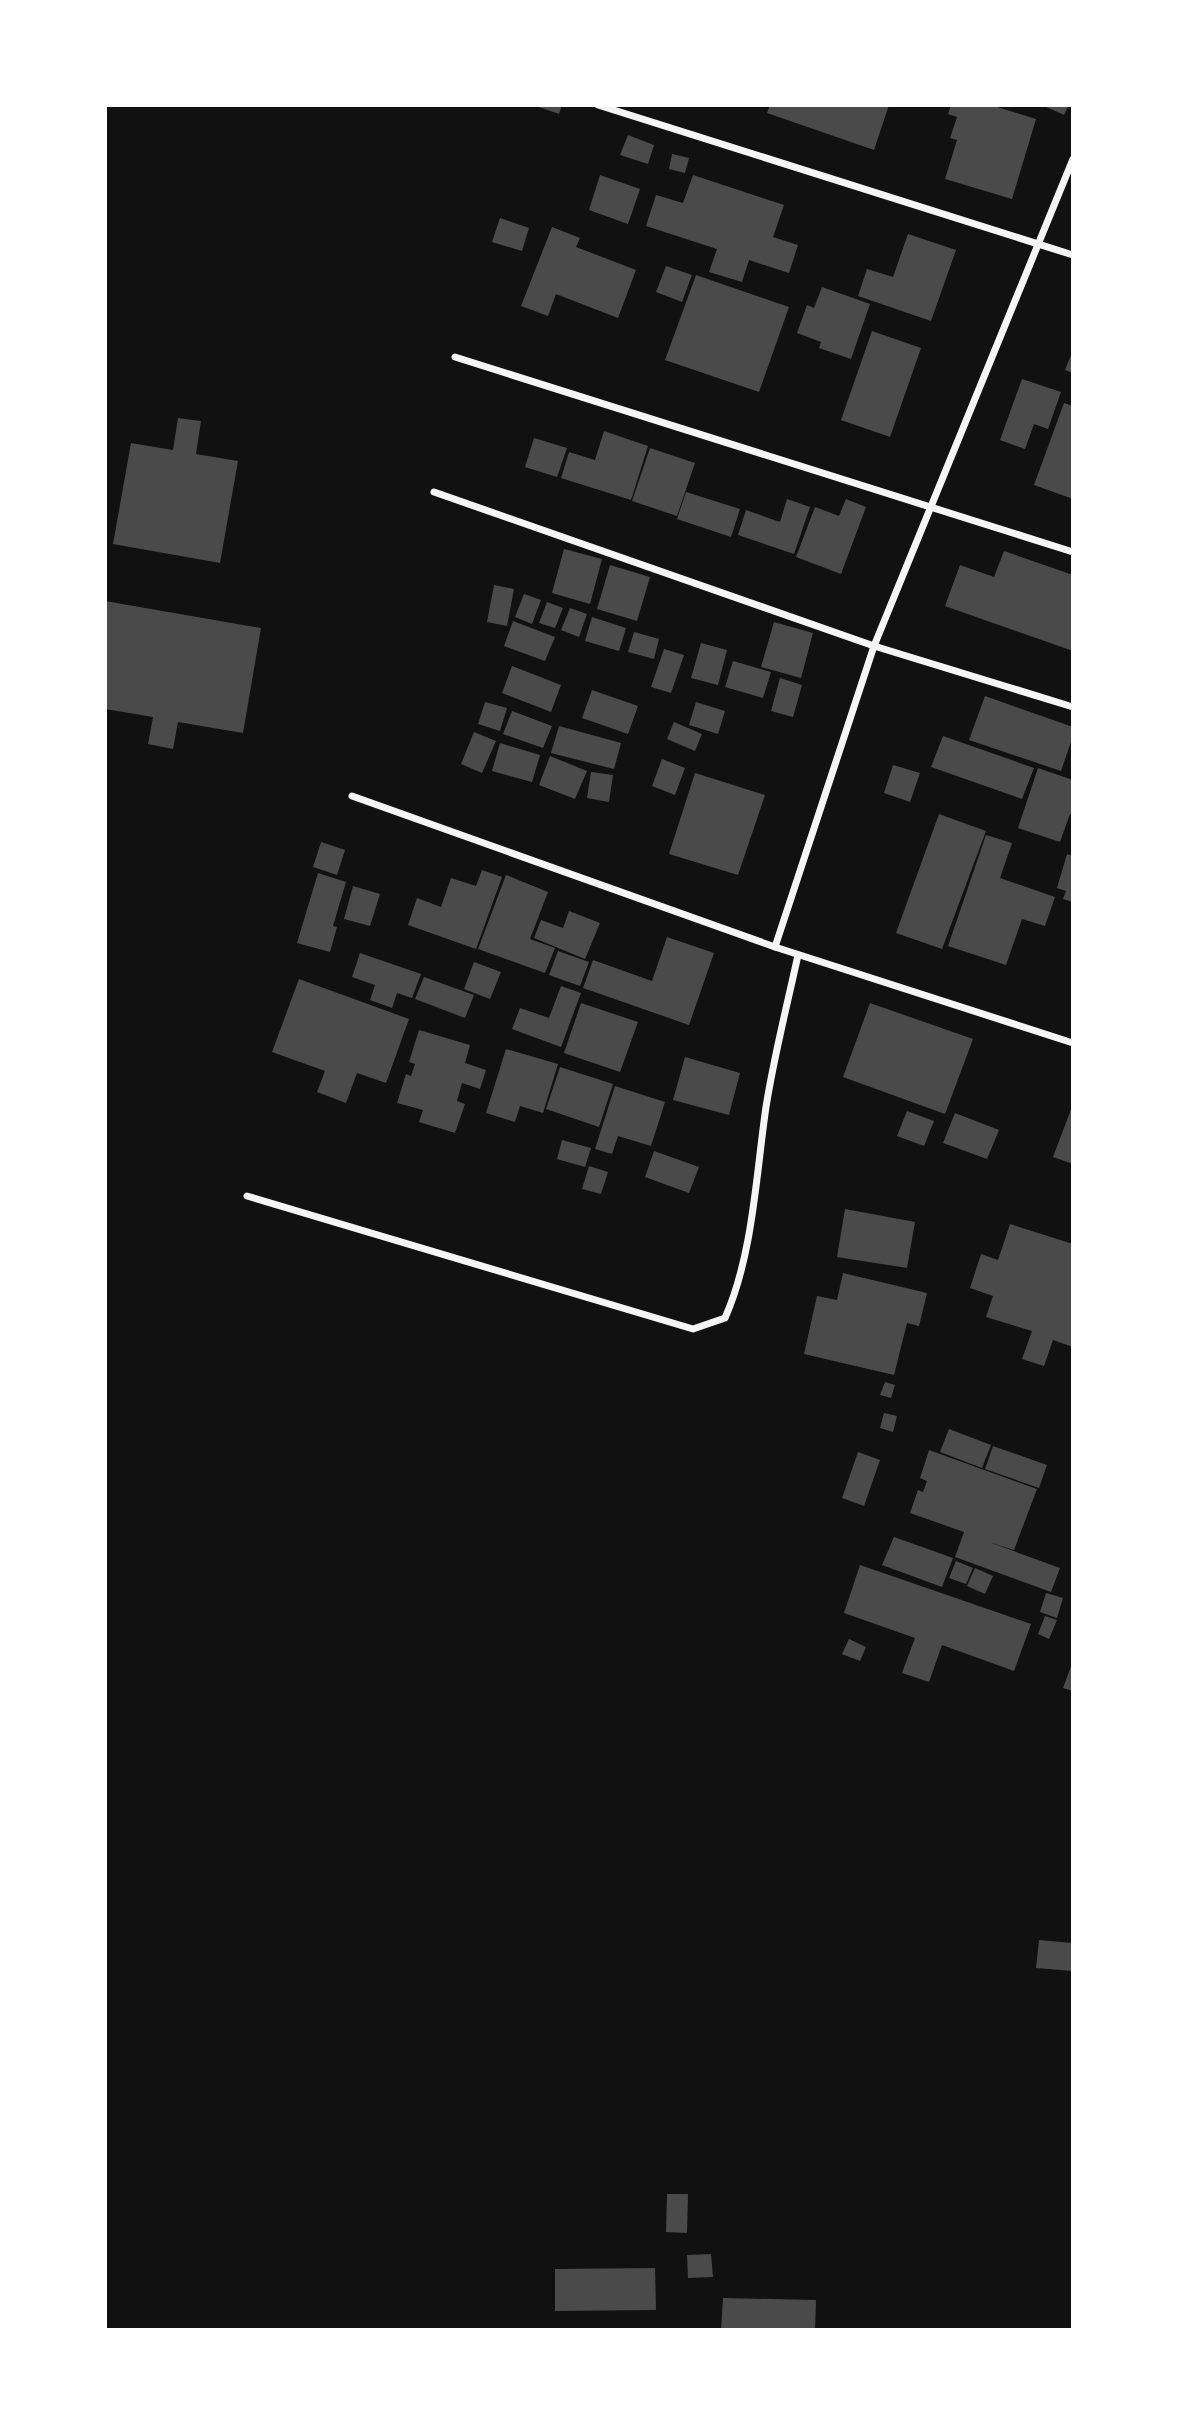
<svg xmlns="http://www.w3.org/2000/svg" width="1178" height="2435" viewBox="0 0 1178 2435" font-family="Cabin,sans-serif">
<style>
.building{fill:#4a4a4a}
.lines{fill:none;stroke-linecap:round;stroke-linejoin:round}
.minor{stroke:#f5f5f5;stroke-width:7}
</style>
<rect width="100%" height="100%" fill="#111"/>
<g class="building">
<path d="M533,105h29l-3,9z"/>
<path d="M770,105h119l-15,45 -107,-37z"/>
<path d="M951,105h40l45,14 -24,80 -67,-20 12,-39 -7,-2 7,-21 -9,-3z"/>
<path d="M1042,105h27l-5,10z"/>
<path d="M628,135l26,10 -6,19 -28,-9z"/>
<path d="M672,154l17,4 -4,15 -16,-4z"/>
<path d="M600,175l40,14 -12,35 -39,-14z"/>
<path d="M693,175l91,30 -11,32 25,8 -9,28 -40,-13 -7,22 -33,-10 8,-23 -71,-23 10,-31 27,8z"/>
<path d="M500,218l29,10 -7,23 -30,-9z"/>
<path d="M552,227l28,11 -4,9 60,23 -18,48 -62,-24 -8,22 -27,-10z"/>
<path d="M908,234l48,16 -25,71 -73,-25 9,-27 26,8z"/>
<path d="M666,266l26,9 -10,27 -26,-10z"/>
<path d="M696,275l93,32 -30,85 -94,-32z"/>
<path d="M822,287l48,17 -19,55 -32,-11 2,-6 -24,-9 10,-28 7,3z"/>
<path d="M872,331l49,17 -31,89 -49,-17z"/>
<path d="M1073,350v23l-8,-3z"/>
<path d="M1022,379l39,13 -13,37 -14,-5 -9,25 -25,-9z"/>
<path d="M1064,403l9,3v93l-39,-14z"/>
<path d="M178,418l23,3 -5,33 42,7 -18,102 -107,-19 18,-101 42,7z"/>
<path d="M604,431l44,15 -17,54 -70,-22 8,-26 26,8z"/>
<path d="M534,438l33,10 -10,29 -32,-10z"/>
<path d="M650,448l45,15 -18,53 -45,-15z"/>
<path d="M686,492l54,17 -9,28 -54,-18z"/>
<path d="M787,499l23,8 -16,47 -56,-19 8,-25 34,12z"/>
<path d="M846,499l20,8 -25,67 -45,-17 19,-50 24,9z"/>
<path d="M564,549l38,10 -12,45 -38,-11z"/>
<path d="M1004,551l69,24v76l-128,-45 15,-41 34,12z"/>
<path d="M610,565l40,12 -13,44 -40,-12z"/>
<path d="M494,585l20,4 -7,37 -20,-4z"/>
<path d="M524,594l17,6 -9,24 -17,-7z"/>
<path d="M105,601l156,27 -18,105 -65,-11 -5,27 -25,-5 5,-27 -48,-8z"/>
<path d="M547,602l16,6 -8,20 -16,-5z"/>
<path d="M570,608l17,6 -8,23 -18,-7z"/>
<path d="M592,617l34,11 -7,23 -34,-10z"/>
<path d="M513,621l42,16 -10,24 -41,-15z"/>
<path d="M774,622l39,11 -12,45 -40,-11z"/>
<path d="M634,632l25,7 -5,20 -26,-7z"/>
<path d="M701,643l26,7 -9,35 -27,-7z"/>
<path d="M664,649l20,6 -13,38 -20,-6z"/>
<path d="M733,661l38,11 -8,26 -38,-11z"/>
<path d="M512,666l49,19 -10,27 -49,-19z"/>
<path d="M780,678l22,7 -9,32 -22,-6z"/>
<path d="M592,690l46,16 -10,28 -46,-16z"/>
<path d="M985,696l88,31v9l-12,35 -92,-31z"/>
<path d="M485,702l22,6 -7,23 -22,-7z"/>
<path d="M696,702l29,9 -7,23 -29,-9z"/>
<path d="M512,711l40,15 -9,22 -40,-14z"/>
<path d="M674,722l28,12 -7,17 -28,-12z"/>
<path d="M559,726l62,17 -7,26 -63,-16z"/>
<path d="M474,732l22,9 -14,32 -21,-9z"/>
<path d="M943,736l91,32 -12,31 -91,-32z"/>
<path d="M500,743l40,12 -8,27 -40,-11z"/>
<path d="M550,756l37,15 -12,28 -36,-14z"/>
<path d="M662,759l23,9 -10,27 -23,-9z"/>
<path d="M893,765l27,8 -10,29 -26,-9z"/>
<path d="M1038,768l35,12v35l-3,-1 -10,28 -42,-14z"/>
<path d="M591,772l22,3 -4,27 -22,-4z"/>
<path d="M695,773l70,22 -27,80 -69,-21z"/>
<path d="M939,814l47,17 -44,118 -46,-16z"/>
<path d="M986,835l26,8 -12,35 55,19 -10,29 -23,-7 -16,46 -58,-19z"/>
<path d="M321,842l24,8 -8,25 -24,-8z"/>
<path d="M1067,854l6,2v46l-10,-3 3,-8 -9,-3z"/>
<path d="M482,870l20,7 -26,72 -68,-24 9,-27 24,9 10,-29 25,8z"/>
<path d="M318,873l28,9 -13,44 4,1 -7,25 -33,-9z"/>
<path d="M506,875l42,17 -18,47 25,9 -10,25 -67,-24z"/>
<path d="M353,886l27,8 -10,32 -26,-7z"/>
<path d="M569,911l31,12 -15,36 -51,-21 7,-18 22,8z"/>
<path d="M667,937l47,16 -25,72 -106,-37 10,-28 59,21z"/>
<path d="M558,951l31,11 -9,24 -31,-11z"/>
<path d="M360,953l61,21 -9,24 -15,-5 -5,15 -22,-8 5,-15 -23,-8z"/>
<path d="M474,962l27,10 -11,27 -26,-10z"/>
<path d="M424,977l50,18 -9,23 -50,-19z"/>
<path d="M299,979l110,40 -23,64 -29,-10 -11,30 -29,-11 8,-21 -53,-19z"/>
<path d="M561,986l20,7 -20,54 -49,-18 8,-21 29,10z"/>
<path d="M581,1003l57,19 -18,50 -56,-19z"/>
<path d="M870,1003l103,36 -28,75 -102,-37z"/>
<path d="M419,1030l51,15 -5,18 21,7 -6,19 -18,-6 -5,18 8,3 -10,29 -36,-11 4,-12 -26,-7 9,-29 5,2 4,-12 -6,-2z"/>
<path d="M506,1049l52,15 -15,49 -23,-7 -5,16 -29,-9z"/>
<path d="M685,1057l55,16 -11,42 -56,-15z"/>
<path d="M560,1067l53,17 -14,43 -53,-18z"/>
<path d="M615,1086l50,16 -14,44 -33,-10 -6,18 -17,-5z"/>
<path d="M1073,1104v60l-20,-7z"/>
<path d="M907,1111l27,10 -10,25 -27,-10z"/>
<path d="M955,1113l44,17 -12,29 -44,-16z"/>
<path d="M562,1140l29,8 -6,19 -28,-8z"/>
<path d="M654,1151l45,16 -10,26 -44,-16z"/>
<path d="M589,1166l19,6 -7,22 -19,-5z"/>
<path d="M845,1209l70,13 -8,46 -70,-11z"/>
<path d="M1010,1224l63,20v103l-20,-7 -9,26 -22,-7 10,-28 -46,-14 7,-21 -23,-8 11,-34 17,6z"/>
<path d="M843,1273l84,20 -8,33 -12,-3 -13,52 -90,-21 13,-58 20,4z"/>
<path d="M885,1382l10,3 -4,13 -11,-3z"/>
<path d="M884,1413l13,3 -4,16 -13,-4z"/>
<path d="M949,1429l42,16 -9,23 -42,-16z"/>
<path d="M993,1446l54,19 -8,23 -54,-19z"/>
<path d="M929,1450l108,39 -23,61 -25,-8 71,26 -9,24 -96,-35 9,-25 -54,-19 8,-23 5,2 4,-11 -7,-3z"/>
<path d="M858,1452l22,8 -16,46 -22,-8z"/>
<path d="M894,1537l59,21 -11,29 -60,-22z"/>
<path d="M956,1561l17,7 -7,16 -17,-6z"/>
<path d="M860,1565l171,59 -17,47 -72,-26 -13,37 -27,-9 13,-35 -71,-25z"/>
<path d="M975,1568l18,8 -8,18 -18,-8z"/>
<path d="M1046,1593l17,5 -6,20 -17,-6z"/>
<path d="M1045,1616l12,4 -8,19 -11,-5z"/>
<path d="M849,1639l17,8 -6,14 -18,-7z"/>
<path d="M1073,1661v30l-10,-3z"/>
<path d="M1039,1940l34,3v28l-37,-3z"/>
<path d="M667,2194h21l-1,39 -21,-1z"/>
<path d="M711,2254l2,23 -25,1 -1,-23z"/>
<path d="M655,2268l1,42 -101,1v-42z"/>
<path d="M723,2298l93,2 -1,30h-94z"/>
</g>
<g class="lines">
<g class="minor">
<path d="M598,105l475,150"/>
<path d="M455,357l618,195"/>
<path d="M434,492l440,154 199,61"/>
<path d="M352,796l423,151 298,96"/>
<path d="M775,947l99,-301 199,-487"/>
<path d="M247,1196l446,133 32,-11c28,-63 31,-143 41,-211 8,-51 21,-101 32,-152"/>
</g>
</g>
<rect width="1178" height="2435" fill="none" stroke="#ffffff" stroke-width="214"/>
</svg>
